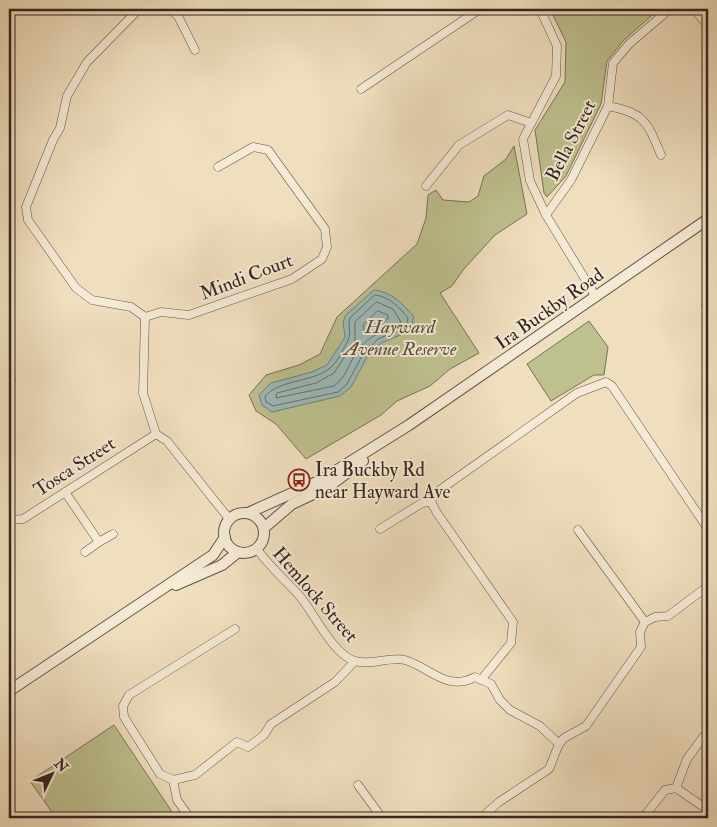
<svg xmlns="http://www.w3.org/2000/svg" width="717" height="827" viewBox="0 0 717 827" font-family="'IM FELL Double Pica',serif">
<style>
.green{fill:#bec08f;stroke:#787358}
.water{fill:#9cbbb9;stroke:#727f7c}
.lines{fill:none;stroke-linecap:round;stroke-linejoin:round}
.shore{stroke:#68706d;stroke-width:1}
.minor-casing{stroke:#625448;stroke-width:9}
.tertiary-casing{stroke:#625448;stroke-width:12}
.minor{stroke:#f5ead5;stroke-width:8}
.tertiary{stroke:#f5ead5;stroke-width:10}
.labels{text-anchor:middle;stroke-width:4;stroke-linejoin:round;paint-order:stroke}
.street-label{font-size:19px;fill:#332621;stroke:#f5ead5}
.park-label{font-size:19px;font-style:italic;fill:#564c3c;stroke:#f5ead5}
.poi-label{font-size:19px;fill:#332621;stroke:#f5ead5;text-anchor:start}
</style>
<rect width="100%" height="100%" fill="#f0dfbf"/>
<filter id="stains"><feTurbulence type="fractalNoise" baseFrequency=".004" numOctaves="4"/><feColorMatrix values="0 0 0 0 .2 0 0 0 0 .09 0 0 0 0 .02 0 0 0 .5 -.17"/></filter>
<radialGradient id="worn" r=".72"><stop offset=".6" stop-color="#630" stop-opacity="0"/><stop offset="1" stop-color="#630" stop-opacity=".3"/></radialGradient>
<g class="green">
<path d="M550,9h109l-36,32 -16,20 -6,43 -35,72 -19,21 -3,-4 -9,-63 30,-48 1,-40z"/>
<path d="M514,146l13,68 -32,21 -32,35 -11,16 -12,7 39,60 -29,16 -20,17 -33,15 -16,14 -75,44 -30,-35 -20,-13 -7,-16 17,-20 33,-10 21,-11 17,-37 80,-73 9,-26 2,-23 8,-5 7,10 26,2 9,-6 6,-20 22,-17z"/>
<path d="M589,321l19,26 -4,28h-10l-43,26 -24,-37z"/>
<path d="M114,725l62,93h-120l-26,-37z"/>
</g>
<path class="water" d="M374,290c18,2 29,14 40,27l-4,14 -29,12 -14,14 -16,30 -11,9 -68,16 -10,-7 -3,-10 12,-12 41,-11 15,-7 18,-28 -2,-15 3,-7z"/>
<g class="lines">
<g class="shore">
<path d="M375,295c14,1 25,13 33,23l-2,9 -28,12 -15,15 -16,30 -9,8 -65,14 -7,-4 -1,-6c17,-17 44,-13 64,-27 7,-5 15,-20 19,-29 4,-7 -1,-15 2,-22z"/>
<path d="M377,302l16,7 8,13c-16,10 -28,10 -43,28 -9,12 -11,27 -24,36l-58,12 1,-5 39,-10 18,-10 21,-32v-19z"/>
<path d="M378,311l10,4v4l-24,12 -1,-6z"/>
</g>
<g class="minor-casing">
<g id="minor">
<path d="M139,9l-52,53 -20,34 -7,32 -7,12 -27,67 2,13 48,68 16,12 39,7 14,10 -2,76 13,41 11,7 63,79"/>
<path d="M169,9l9,7 17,34"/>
<path d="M540,9l17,37 -1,30 -33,63 7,42 16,34 50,82"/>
<path d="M694,9l14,17"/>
<path d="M361,89l119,-80"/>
<path d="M608,106c36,7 39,15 53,49"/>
<path d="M426,186l33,-41 49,-30 23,8"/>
<path d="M546,215l25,-35 37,-74 5,-43 16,-19 41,-35"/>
<path d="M708,301l-2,4 2,4"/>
<path d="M145,317l16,-5 28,3 103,-36 30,-20 5,-12 -2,-18 -57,-79 -15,-3 -35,20"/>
<path d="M9,376l2,5 -2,8"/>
<path d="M65,492l34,50 14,-8"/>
<path d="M9,520l14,-1 133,-85"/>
<path d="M380,529l42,-26 9,-1"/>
<path d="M578,530l67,92"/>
<path d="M257,549c12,17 27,30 41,45 16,18 34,60 57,67 15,5 35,-5 50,-1 26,8 42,32 70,17l16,7 9,16 10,10 30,16 19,18"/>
<path d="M85,552l14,-10"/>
<path d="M235,629l-106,66 -6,11 1,11 36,57 13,6 22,-5 42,-33 11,5 16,-12 7,-11 64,-42 20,-21"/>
<path d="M481,680l30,-37 2,-21 -76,-109 -6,-11 3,-8 143,-101 29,-11 6,4 96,143"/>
<path d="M173,780l4,20 13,18"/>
<path d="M358,785l24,33"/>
<path d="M676,788l11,-29 17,-23"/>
<path d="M481,818l18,-16 50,-33 10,-25 5,-6 22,-12 55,-79 -1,-15 5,-10 10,-5 13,-1 40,-30"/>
<path d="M643,818l22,-28 11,-2 32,22"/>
</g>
</g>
<g class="tertiary-casing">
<g id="tertiary">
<path d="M248,513l73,-33 88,-55 299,-206"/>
<circle cx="244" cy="533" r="20"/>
<path d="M264,528l28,-24 36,-17 35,-26"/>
<path d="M176,585l46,-20 16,-13"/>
<path d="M9,691l204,-136 12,-18"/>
</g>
</g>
<use href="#minor" class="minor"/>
<use href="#tertiary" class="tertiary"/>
</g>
<defs>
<g id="bus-ring" transform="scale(1.125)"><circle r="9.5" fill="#f5ead5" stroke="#8f2418" stroke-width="1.5"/><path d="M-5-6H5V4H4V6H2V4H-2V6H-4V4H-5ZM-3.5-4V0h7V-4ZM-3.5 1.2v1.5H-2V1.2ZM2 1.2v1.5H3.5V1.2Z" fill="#8f2418"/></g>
</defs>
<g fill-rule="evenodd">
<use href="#bus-ring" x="299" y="480"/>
</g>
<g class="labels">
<g class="street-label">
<text transform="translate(570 140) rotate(-63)" y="7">Bella Street</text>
<text transform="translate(246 276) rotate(-21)" y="7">Mindi Court</text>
<text transform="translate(549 308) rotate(-35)" y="7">Ira Buckby Road</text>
<text transform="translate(74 466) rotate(-33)" y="7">Tosca Street</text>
<text transform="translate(316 594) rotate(49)" y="7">Hemlock Street</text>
</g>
<g class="park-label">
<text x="400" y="333">Hayward<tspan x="400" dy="22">Avenue Reserve</tspan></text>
</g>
<g class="poi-label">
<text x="315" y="476">Ira Buckby Rd<tspan x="315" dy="22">near Hayward Ave</tspan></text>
</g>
</g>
<rect width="717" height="827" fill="none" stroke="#f0dfbf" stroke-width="30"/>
<rect x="10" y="10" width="697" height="807" fill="none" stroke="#332621" stroke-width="2.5"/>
<rect x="15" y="15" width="687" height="797" fill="none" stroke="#332621"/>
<g transform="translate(52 774) rotate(47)" stroke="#f5ead5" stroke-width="4" paint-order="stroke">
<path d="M0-4L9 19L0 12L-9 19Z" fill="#332621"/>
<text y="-8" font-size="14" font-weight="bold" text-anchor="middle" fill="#332621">N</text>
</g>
<rect width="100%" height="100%" filter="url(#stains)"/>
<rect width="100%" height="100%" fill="url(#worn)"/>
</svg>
